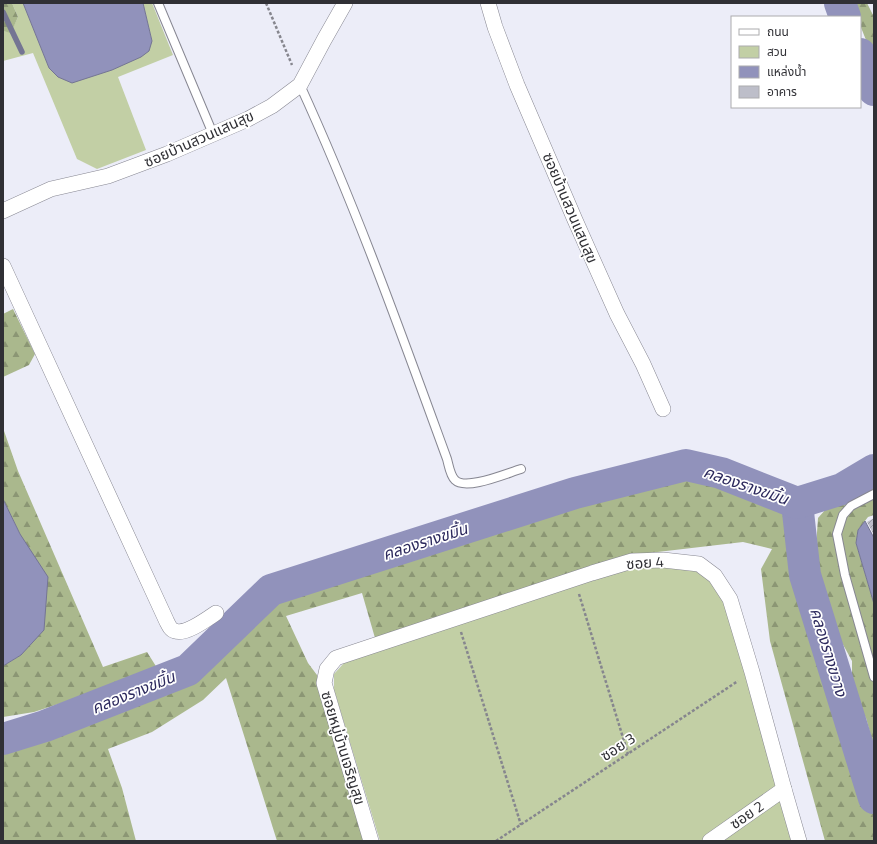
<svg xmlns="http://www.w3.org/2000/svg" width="877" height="844" viewBox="0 0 877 844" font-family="'Titillium Web','Noto Sans Thai',sans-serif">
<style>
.green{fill:#c2cfa5}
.forest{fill:url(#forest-firs)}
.water{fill:#9192bb;stroke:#747593}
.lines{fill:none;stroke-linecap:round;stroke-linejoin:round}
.stream{stroke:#747593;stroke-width:5.5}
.river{stroke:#9192bb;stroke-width:32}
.building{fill:url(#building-hatch)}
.lane-casing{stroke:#878792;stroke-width:10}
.street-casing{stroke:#878792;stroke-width:16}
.path{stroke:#86868e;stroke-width:2.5;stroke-dasharray:3 2;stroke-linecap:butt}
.lane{stroke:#fff;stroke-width:8}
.street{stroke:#fff;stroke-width:15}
.labels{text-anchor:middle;stroke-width:3.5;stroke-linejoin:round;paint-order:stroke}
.street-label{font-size:15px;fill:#303035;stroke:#fff}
.water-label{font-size:16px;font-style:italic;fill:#2c295d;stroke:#fff}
</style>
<defs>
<pattern id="forest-firs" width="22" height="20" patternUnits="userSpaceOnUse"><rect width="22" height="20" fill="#aab88d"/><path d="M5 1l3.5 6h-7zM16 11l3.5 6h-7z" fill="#8b9674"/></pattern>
<pattern id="building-hatch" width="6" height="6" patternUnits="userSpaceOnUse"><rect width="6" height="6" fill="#bdbec9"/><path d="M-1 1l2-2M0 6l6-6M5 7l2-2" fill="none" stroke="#9a9ba4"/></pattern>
</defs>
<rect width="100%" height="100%" fill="#ecedf8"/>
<g class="green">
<path d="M12,3h11l26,65 103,-27 -9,-38h9l21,52 -55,22 28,73 -49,19 -20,-10 -44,-106 -30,8v-30l8,1 7,-15z"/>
<path d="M668,566l26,2 19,13 14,27 67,233h-414l-46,-151v-16l10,-11 286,-96z"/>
</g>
<g class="forest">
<path d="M3,3h9l6,14 -7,16 -8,-2z"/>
<path d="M851,3h16l7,14v33h-4l-10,-25v-8h-3z"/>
<path d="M13,309l22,45 -6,11 -26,12v-63z"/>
<path d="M3,428l15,43 85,196 44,-15 12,19 -125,41 -31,5v-51l18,-11 -1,-121 -17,-35z"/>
<path d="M685,474l68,17 30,17 12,33 70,256 9,19v25h-49l-55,-200 -9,-72 11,-20 -29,-7 -94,11 -274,85 -13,-45 -76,23 22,47 9,12 47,166h-87l-51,-163 -23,22 -51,32 -44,17 14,39 14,53h-133v-91l96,-39 21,-2 46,-20 42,-23 68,-69 57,-22 227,-70z"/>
<path d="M874,477v38l-6,2 -10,13 -2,13 18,61v143l-8,-29 -14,-26v-31l-32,-59 -6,-25 4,-59 17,-19z"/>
</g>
<g class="water">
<path d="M23,3h120l9,38 -3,10 -8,6 -29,13 -40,13 -14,-6 -9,-9z"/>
<path d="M3,499l17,35 28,43 -4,53 -23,25 -18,11z"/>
<path d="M865,521l9,17v66l-18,-61 2,-13z"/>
</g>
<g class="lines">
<path class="stream" d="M3,12l19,40"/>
<g class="river">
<path d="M840,3l5,14"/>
<path d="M860,54l14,36"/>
<path d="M797,503l8,72 69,223"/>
<path d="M3,739l42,-13 143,-56 83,-80 304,-97 111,-28 35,8 76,30 45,-14 32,-19"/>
</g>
</g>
<path class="building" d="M874,518v17l-7,-13z"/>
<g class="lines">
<g class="lane-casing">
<g id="lane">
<path d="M158,3l55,131"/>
<path d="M300,85c56,122 101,248 147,374 2,7 3,16 8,21 11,11 52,-7 66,-11"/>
<path d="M874,494l-23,12 -8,9 -6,19 8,41 29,102"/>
</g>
</g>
<g class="street-casing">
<g id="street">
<path d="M488,3l7,24 22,58 58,135 42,94 26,50 20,45"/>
<path d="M3,211l48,-22 57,-13 59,-22 81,-35 24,-13 28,-21 24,-45 21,-37"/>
<path d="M3,266l164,356c2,4 4,8 8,9 11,4 32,-12 41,-18"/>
<path d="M371,841l-47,-158 3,-14 9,-11 256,-85 40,-12 31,-1 36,4 16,12 15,23 22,73 32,117 15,52"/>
<path d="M710,841l74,-52"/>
</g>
</g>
<g class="path">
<path d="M266,3l26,62"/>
<path d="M579,594l49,160"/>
<path d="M461,632l60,193"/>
<path d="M496,841l242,-160"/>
</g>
<use href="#lane" class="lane"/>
<use href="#street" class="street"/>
</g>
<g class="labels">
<g class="street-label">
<text transform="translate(199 139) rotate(-24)" y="5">ซอยบ้านสวนแสนสุข</text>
<text transform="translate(570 208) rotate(67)" y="5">ซอยบ้านสวนแสนสุข</text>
<text transform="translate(645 563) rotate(-4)" y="5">ซอย 4</text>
<text transform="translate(618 747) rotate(-33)" y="5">ซอย 3</text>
<text transform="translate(343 748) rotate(73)" y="5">ซอยหมู่บ้านเจริญสุข</text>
<text transform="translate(747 815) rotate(-35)" y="5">ซอย 2</text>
</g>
<g class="water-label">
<text transform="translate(746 485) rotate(19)" y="6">คลองรางขมิ้น</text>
<text transform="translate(425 541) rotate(-18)" y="6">คลองรางขมิ้น</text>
<text transform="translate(829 652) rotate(73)" y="6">คลองรางขวาง</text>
<text transform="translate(133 692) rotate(-22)" y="6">คลองรางขมิ้น</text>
</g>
</g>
<rect width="877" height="844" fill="none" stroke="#303035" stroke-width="8"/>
<rect x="731" y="16" width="130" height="92" fill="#ffffff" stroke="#acacae"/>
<rect x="739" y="29" width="20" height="6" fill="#ffffff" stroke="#acacae"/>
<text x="767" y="36" font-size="12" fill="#303035">ถนน</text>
<rect x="739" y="46" width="20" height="12" fill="#c2cfa5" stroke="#acacae"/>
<text x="767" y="56" font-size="12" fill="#303035">สวน</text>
<rect x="739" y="66" width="20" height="12" fill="#9192bb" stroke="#acacae"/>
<text x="767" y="76" font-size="12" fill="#303035">แหล่งน้ำ</text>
<rect x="739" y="86" width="20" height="12" fill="#bdbec9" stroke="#acacae"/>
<text x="767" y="96" font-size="12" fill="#303035">อาคาร</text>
</svg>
